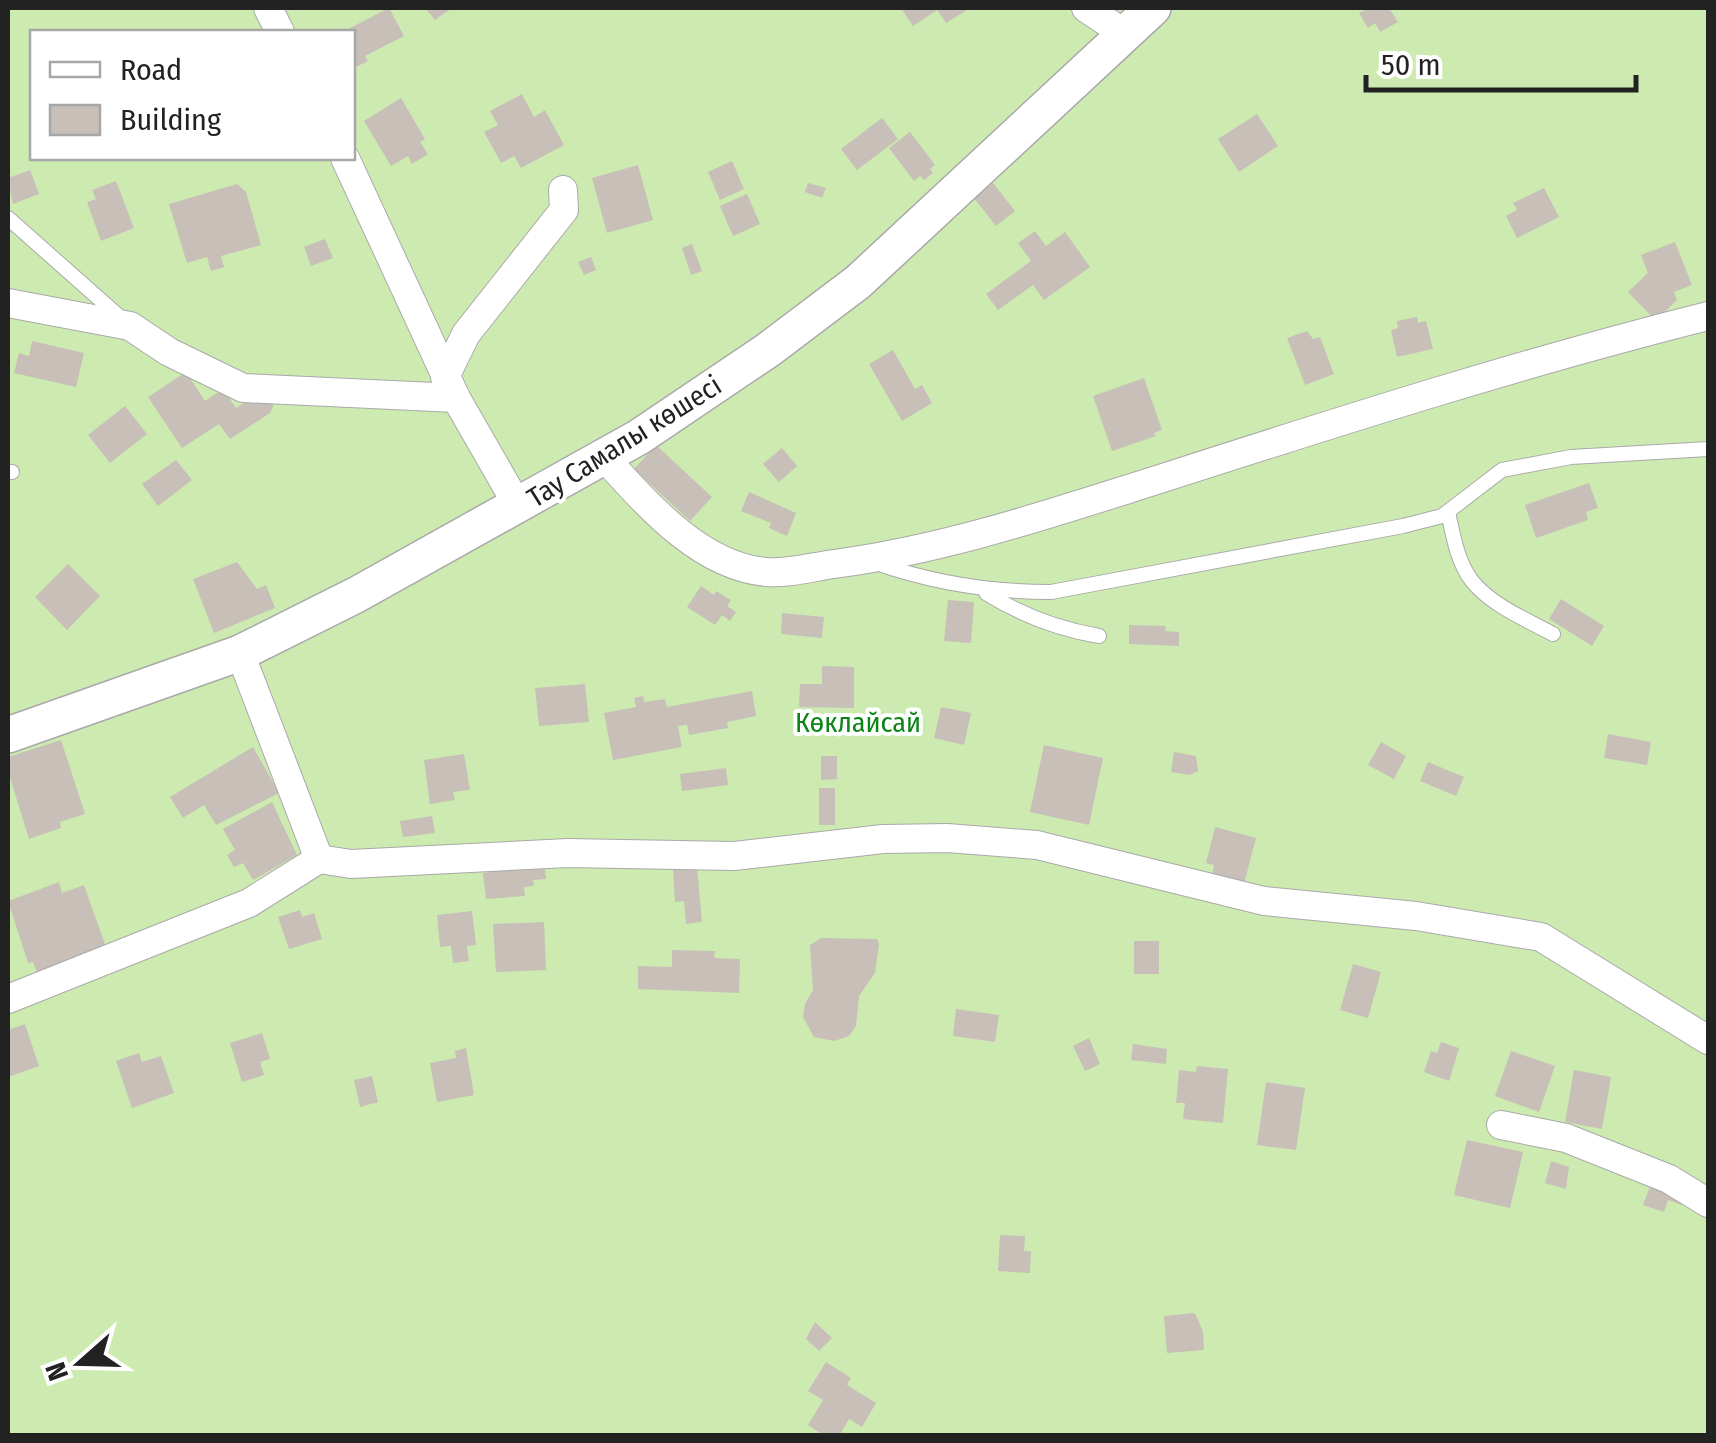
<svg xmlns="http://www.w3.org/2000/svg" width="1716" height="1443" viewBox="0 0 1716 1443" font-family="'Fira Sans Condensed',sans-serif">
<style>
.grass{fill:#cdebb0;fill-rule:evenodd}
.building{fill:#c7bfb8}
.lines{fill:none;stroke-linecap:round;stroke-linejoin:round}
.service-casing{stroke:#a9a9a9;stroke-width:16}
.minor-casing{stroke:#a9a9a9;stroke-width:30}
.tertiary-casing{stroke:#a9a9a9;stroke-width:38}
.service{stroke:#fff;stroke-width:14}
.minor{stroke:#fff;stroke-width:28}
.tertiary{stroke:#fff;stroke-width:35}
.labels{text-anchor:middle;stroke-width:8;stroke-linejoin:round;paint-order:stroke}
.street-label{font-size:28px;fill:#222;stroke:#fff}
.park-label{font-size:28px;fill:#0c8416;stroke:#fff}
</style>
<rect width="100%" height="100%" fill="#f2efe9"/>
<path class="grass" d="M8,8h1700v1427h-1700zM32,32h320v126h-320z"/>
<g class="building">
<path d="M389,8l15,28 -39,20 3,5 -16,8v-37l-4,-3z"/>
<path d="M425,8h27l-17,12z"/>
<path d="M901,8h69l-24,15 -9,-13 -24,16z"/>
<path d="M1369,8h20l9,14 -18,10 -5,-9 -7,5 -9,-15z"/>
<path d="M522,94l12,23 11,-7 19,35 -43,23 -7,-12 -13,7 -17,-31 14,-7 -8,-14z"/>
<path d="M401,98l24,41 -5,3 8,12 -16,10 -4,-8 -17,10 -27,-45z"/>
<path d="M1257,114l21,32 -39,26 -21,-33z"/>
<path d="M882,118l16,21 -41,31 -16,-21z"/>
<path d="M910,132l25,33 -5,4 3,4 -9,7 -4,-4 -6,5 -25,-33z"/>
<path d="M732,161l12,28 -24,11 -12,-28z"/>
<path d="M638,165l15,55 -46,13 -15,-55z"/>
<path d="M30,170l9,24 -26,10 -5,-26z"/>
<path d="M116,181l18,47 -33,13 -14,-39 9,-3 -4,-9z"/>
<path d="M808,183l18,5 -4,10 -17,-6z"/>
<path d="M993,183l22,28 -19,15 -22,-28z"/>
<path d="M237,184l9,8 15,53 -40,11 3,11 -13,4 -4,-14 -20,6 -18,-59z"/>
<path d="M1544,188l15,29 -42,21 -11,-22 11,-6 -4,-7z"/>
<path d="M747,194l13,30 -27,12 -13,-30z"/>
<path d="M1035,231l11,15 19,-14 25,35 -46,33 -11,-15 -35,25 -12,-16 45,-33 -13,-18z"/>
<path d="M325,239l8,19 -22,8 -7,-19z"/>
<path d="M1675,242l17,43 -18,7 3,8 -21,21 -28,-29 20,-19 -7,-18z"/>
<path d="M692,244l10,27 -11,4 -9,-27z"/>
<path d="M591,257l5,13 -12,5 -6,-13z"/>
<path d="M1417,317l1,6 8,-2 7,28 -36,8 -6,-27 7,-2 -1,-7z"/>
<path d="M1307,331l6,8 7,-2 14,37 -29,11 -18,-47z"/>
<path d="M32,341l52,12 -8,34 -62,-14 5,-20 10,3z"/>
<path d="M893,350l22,39 7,-4 10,18 -30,18 -33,-57z"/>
<path d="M186,372l19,29 18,-12 13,19 14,-9 23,3v5l-3,6 -40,26 -11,-15 -37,24 -34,-51z"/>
<path d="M1144,378l18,52 -8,3 2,3 -44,15 -19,-55z"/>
<path d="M125,406l22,28 -37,29 -22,-28z"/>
<path d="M656,445l56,52 -22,24 -56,-52z"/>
<path d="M782,448l15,18 -18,16 -16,-18z"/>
<path d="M176,460l16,20 -34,26 -16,-22z"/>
<path d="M1589,483l9,25 -12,4 2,8 -52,18 -11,-33z"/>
<path d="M749,492l47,21 -9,23 -18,-8 2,-5 -30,-12z"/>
<path d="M237,562l20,27 9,-4 9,23 -61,25 -21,-54z"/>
<path d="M68,564l32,32 -33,34 -32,-33z"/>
<path d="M701,586l13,9 2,-4 15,9 -4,6 9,6 -6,9 -8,-6 -7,10 -28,-18z"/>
<path d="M1561,599l43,27 -12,20 -43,-27z"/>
<path d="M948,600l26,2 -3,41 -27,-2z"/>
<path d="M782,613l42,4 -2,21 -41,-4z"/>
<path d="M1129,625l37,1 -1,5 14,1v14l-50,-2z"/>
<path d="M822,666l32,1v41l-55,-1 1,-23h22z"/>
<path d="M585,684l4,38 -50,4 -4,-38z"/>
<path d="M752,691l4,25 -29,6 1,6 -39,7 -2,-10 -9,1 4,21 -69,13 -9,-47 32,-6 -2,-9 9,-2 1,6 21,-3 2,8z"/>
<path d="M941,707l30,6 -7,32 -30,-7z"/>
<path d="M1608,734l43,8 -4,23 -43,-7z"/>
<path d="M61,740l24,74 -25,8 1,6 -32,11 -21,-68v-14z"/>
<path d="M1381,742l25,14 -12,23 -26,-14z"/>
<path d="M1044,745l59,13 -14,67 -59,-13z"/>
<path d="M253,747l26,46 -63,32 -12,-20 -21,13 -13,-21z"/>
<path d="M1174,752l22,4 2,15 -8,4 -19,-3z"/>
<path d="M464,754l6,36 -17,2 2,8 -25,4 -6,-44z"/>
<path d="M821,756h16v23l-16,1z"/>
<path d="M1428,762l36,15 -8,19 -36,-15z"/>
<path d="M726,768l2,17 -46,6 -2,-17z"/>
<rect x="819" y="788" width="16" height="37"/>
<path d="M272,802l25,53 -44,25 -10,-17 -9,4 -7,-12 8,-5 -12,-21z"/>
<path d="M432,816l3,17 -32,4 -3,-16z"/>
<path d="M1215,827l41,11 -12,46 -32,-8 2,-11 -8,-2z"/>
<path d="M544,859l2,20 -13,1 1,6 -10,1 1,9 -39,3 -3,-26 7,-1 -1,-8z"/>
<path d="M697,866l5,56 -16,2 -2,-23 -9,1 -2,-34z"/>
<path d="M59,882l3,11 22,-8 24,68 -69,25 -6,-16 -5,1 -20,-62z"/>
<path d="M300,910l2,7 12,-4 8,26 -33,10 -11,-32z"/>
<path d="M472,911l4,34 -9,1 2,15 -16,2 -2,-17 -11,1 -3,-32z"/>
<path d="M544,922l2,48 -50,2 -3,-48z"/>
<path d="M821,938l56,1 2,5 -4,29 -16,23 -3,30 -7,10 -15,5 -20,-4 -11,-20 2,-13 8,-14 -3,-45z"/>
<rect x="1134" y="941" width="25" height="33"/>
<path d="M672,950l43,1 -1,7 26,1 -1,34 -101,-4v-23l34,1z"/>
<path d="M1353,964l28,8 -13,46 -28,-8z"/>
<path d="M956,1009l43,6 -4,27 -42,-6z"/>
<path d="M25,1024l14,42 -31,11v-47z"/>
<path d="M262,1033l8,26 -10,3 4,13 -22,7 -12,-39z"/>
<path d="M1089,1038l11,26 -15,7 -12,-25z"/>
<path d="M1441,1042l18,6 -10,33 -25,-9 7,-21 6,2z"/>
<path d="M1133,1044l34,5 -1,15 -35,-4z"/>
<path d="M466,1048l8,47 -37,7 -7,-39 26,-5 -1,-7z"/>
<path d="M1511,1051l44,15 -16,46 -44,-16z"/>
<path d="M139,1053l3,9 19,-6 13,37 -42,15 -16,-47z"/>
<path d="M1197,1066l31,3 -5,54 -40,-4 2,-16h-9l3,-33 17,2z"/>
<path d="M1574,1070l37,7 -9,52 -37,-7z"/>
<path d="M372,1076l6,26 -18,5 -6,-27z"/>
<path d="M1266,1082l39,6 -9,62 -39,-5z"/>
<path d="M1467,1140l56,12 -13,56 -56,-13z"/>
<path d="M1551,1161l18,6 -3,22 -21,-6z"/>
<path d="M1652,1181l34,12 -4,12 -14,-5 -4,12 -21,-7z"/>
<path d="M1000,1235l25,1 -1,15h7l-1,22 -32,-2z"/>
<path d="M1195,1313l8,19 1,18 -37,3 -3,-37z"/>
<path d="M815,1322l17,16 -13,13 -13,-12z"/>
<path d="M826,1362l25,16 -4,7 29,18 -14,24 -13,-8 -10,17h-14l-17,-11 15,-25 -15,-9z"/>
</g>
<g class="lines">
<g class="service-casing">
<g id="service">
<path d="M8,218l114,101"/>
<path d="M8,472h4"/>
<path d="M1448,512c5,22 9,50 24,69 19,24 55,39 81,53"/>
<path d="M876,563c57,20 116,29 175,29l352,-66 39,-10 60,-46 69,-13 137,-8"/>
<path d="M986,593c35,22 72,36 113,43"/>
</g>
</g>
<g class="minor-casing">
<g id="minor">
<path d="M268,8l12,24"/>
<path d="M1086,8l39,26"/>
<path d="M345,158l111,240 62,108"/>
<path d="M8,303l122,23 39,26 74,36 213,10"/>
<path d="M445,377l21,-43 98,-124 -1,-20"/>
<path d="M603,456c43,47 96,110 163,116 21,2 46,-5 68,-8 113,-15 221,-52 329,-86 180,-58 362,-116 545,-162"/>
<path d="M240,653l79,206 32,5 217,-11 166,3 149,-17 64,-1 90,7 227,56 152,15 125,21 167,103"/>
<path d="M8,999l241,-96 70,-44"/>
<path d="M1501,1125l65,13 103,41 39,24"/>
</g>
</g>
<g class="tertiary-casing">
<path id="tertiary" d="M8,735l232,-82 116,-58 283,-158 129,-87 90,-68 295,-274"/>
</g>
<use href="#service" class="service"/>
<use href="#minor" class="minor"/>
<use href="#tertiary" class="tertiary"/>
</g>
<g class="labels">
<g class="street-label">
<text transform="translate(624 441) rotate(-32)" y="10">Тау Самалы көшесі</text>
</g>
<g class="park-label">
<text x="858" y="732">Көклайсай</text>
</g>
</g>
<rect width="1716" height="1443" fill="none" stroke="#222222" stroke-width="20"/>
<rect x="30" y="30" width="325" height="130" fill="#ffffff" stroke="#a7a7a7" stroke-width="2.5"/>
<rect x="50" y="62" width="50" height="15" fill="#ffffff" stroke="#a7a7a7" stroke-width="2.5"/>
<text x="120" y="80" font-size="30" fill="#222222">Road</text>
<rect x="50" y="105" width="50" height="30" fill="#c7bfb8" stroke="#a7a7a7" stroke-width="2.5"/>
<text x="120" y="130" font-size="30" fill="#222222">Building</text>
<g transform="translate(80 1363) rotate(250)" stroke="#ffffff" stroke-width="8" paint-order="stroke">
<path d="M0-8L18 38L0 25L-18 38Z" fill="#222222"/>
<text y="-15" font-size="28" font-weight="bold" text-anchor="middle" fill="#222222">N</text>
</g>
<path d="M1366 75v15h270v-15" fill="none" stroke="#222222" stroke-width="5"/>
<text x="1381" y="75" font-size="30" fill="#222222" stroke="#ffffff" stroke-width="8" paint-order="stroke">50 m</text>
</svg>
